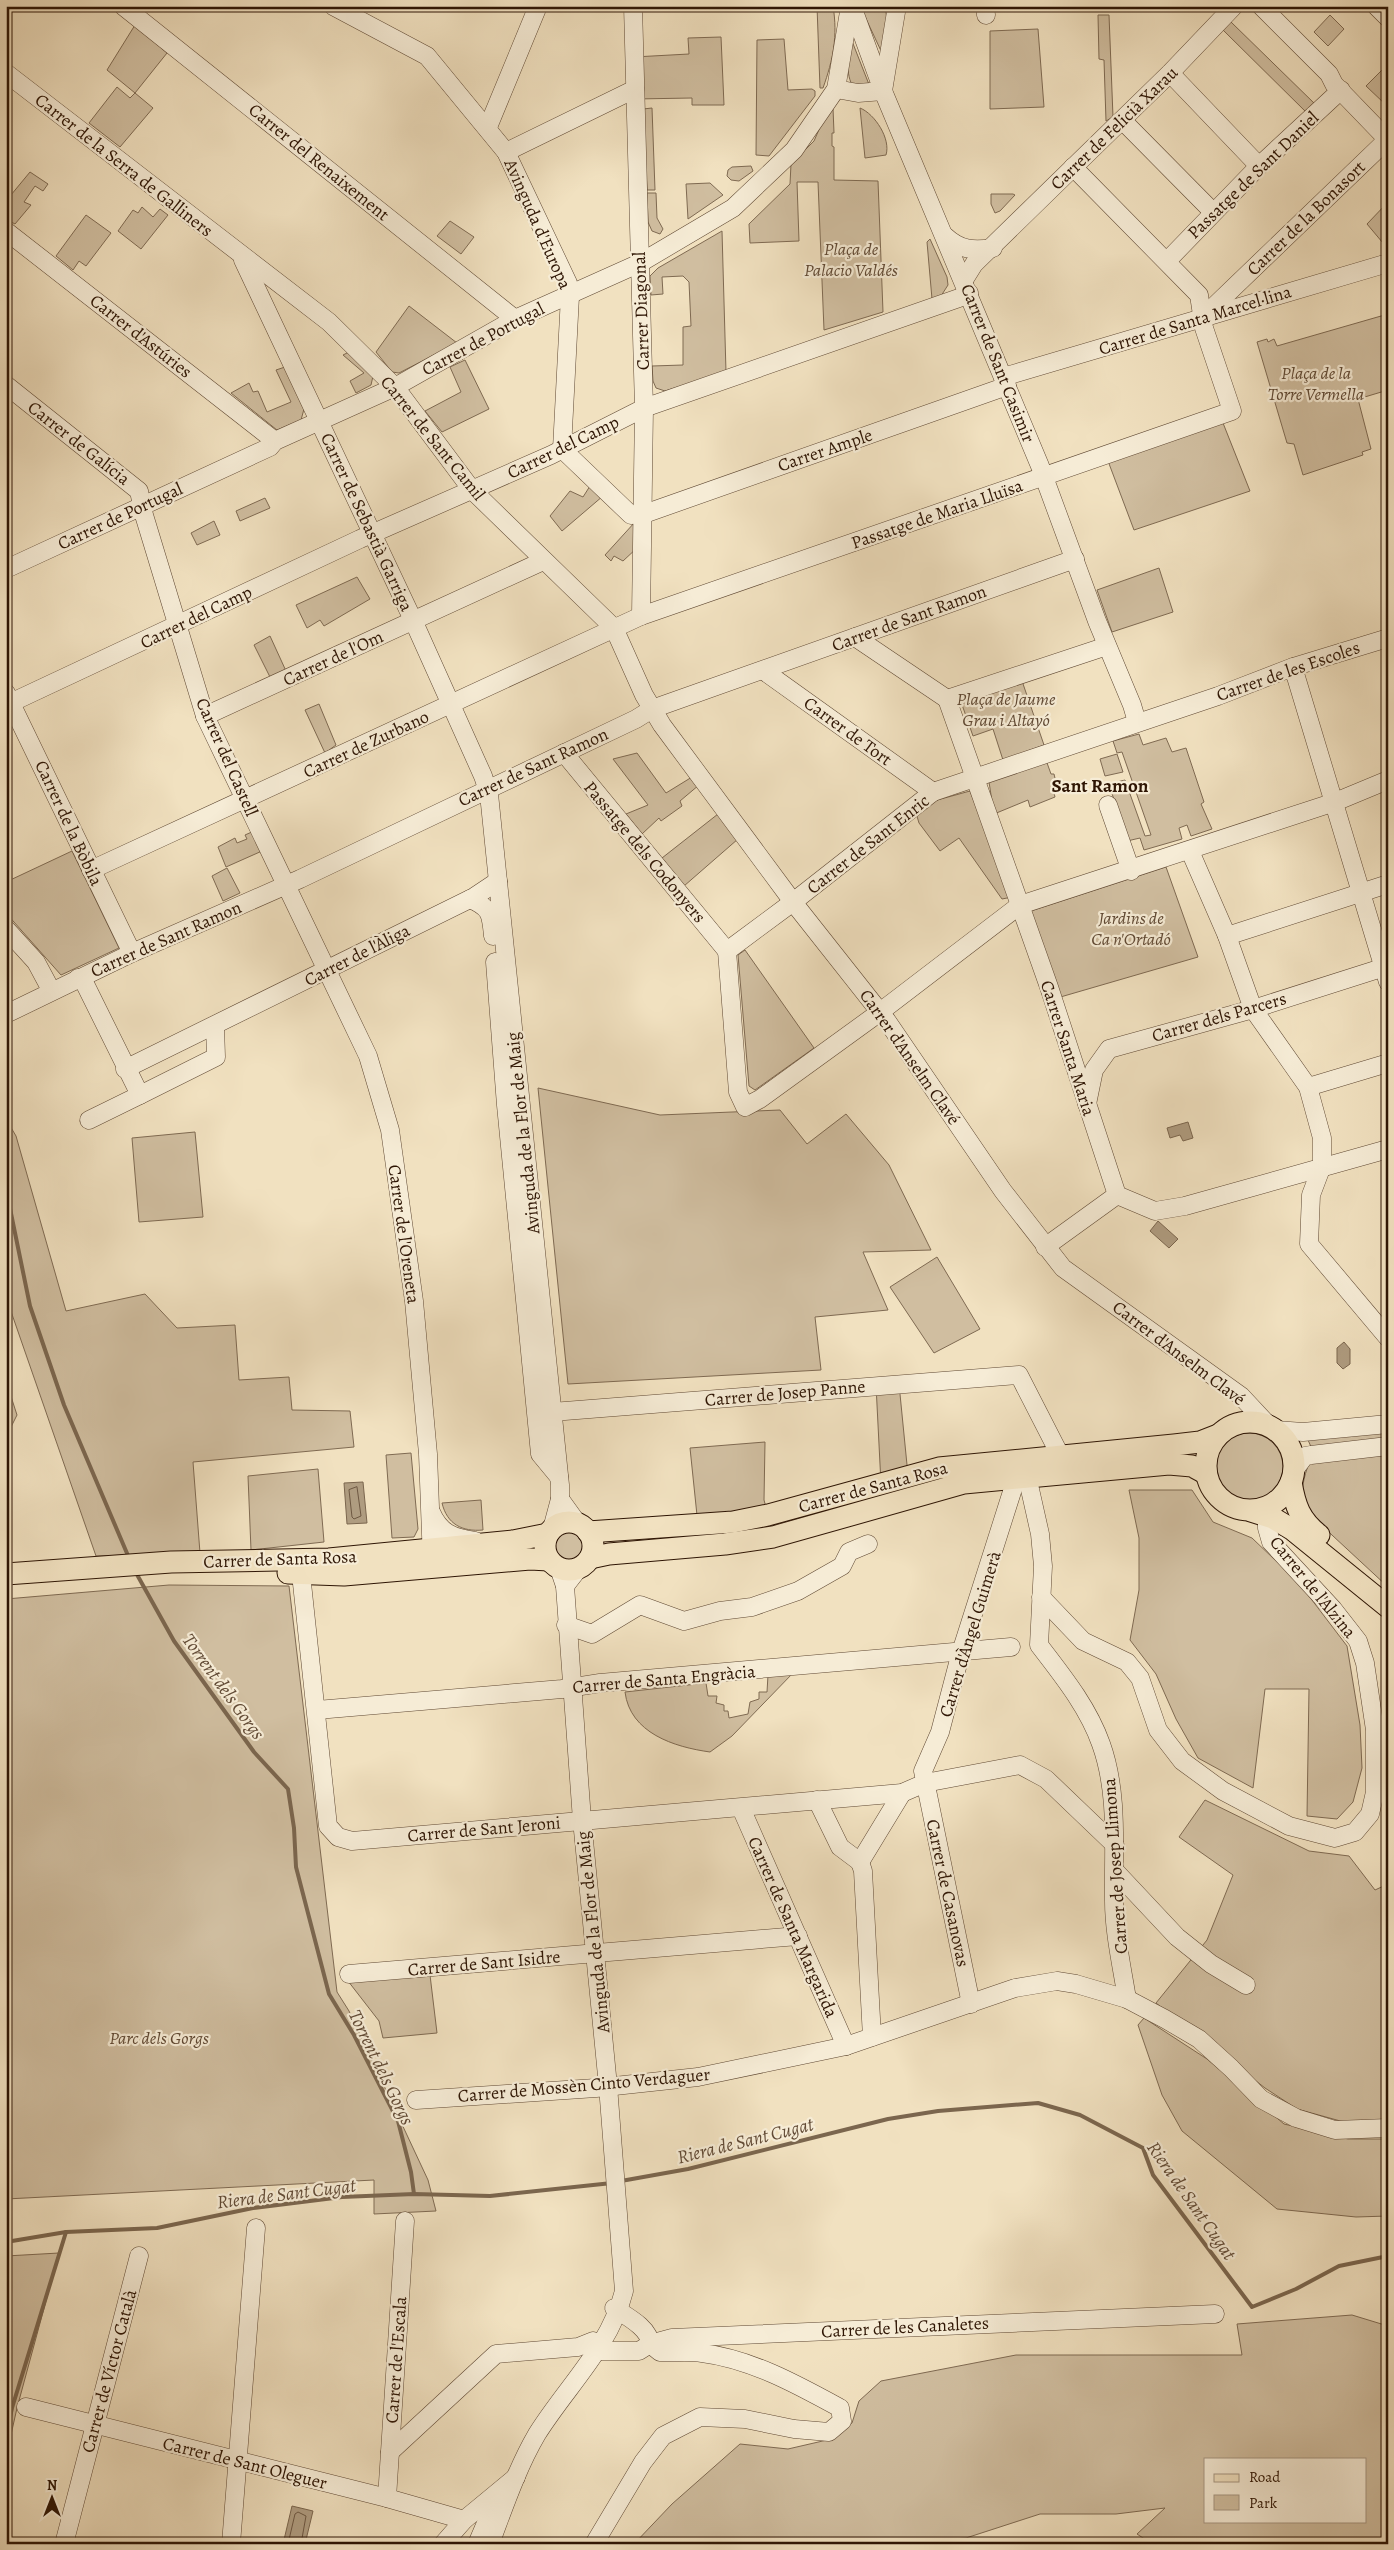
<svg xmlns="http://www.w3.org/2000/svg" width="1394" height="2550" viewBox="0 0 1394 2550" font-family="Alegreya,serif">
<style>
.green{fill:#d0bea0;stroke:#7f6a52;fill-rule:evenodd}
.water{fill:#af9c80;stroke:#7b664e}
.lines{fill:none;stroke-linecap:round;stroke-linejoin:round}
.shore{stroke:#6e5842;stroke-width:1}
.stream{stroke:#7b664e;stroke-width:4}
.minor-casing{stroke:#5f4833;stroke-width:19}
.major-casing{stroke:#2e1504;stroke-width:23}
.minor{stroke:#f6ecd6;stroke-width:18}
.major{stroke:#f1e1c0;stroke-width:21}
.labels{text-anchor:middle;stroke-width:4.5;stroke-linejoin:round;paint-order:stroke}
.street-label{font-size:18px;fill:#2e1504;stroke:#f6ecd6}
.park-label{font-size:18px;font-style:italic;fill:#5f4833;stroke:#f6ecd6}
.neighbourhood-label{font-size:19px;font-weight:bold;fill:#2e1504;stroke:#f6ecd6}
.water-label{font-size:19px;font-style:italic;fill:#624b36;stroke:#f6ecd6}
</style>
<rect width="100%" height="100%" fill="#f1e1c0"/>
<filter id="stains"><feTurbulence type="fractalNoise" baseFrequency=".004" numOctaves="4"/><feColorMatrix values="0 0 0 0 .2 0 0 0 0 .09 0 0 0 0 .02 0 0 0 .5 -.17"/></filter>
<radialGradient id="worn" r=".72"><stop offset=".6" stop-color="#630" stop-opacity="0"/><stop offset="1" stop-color="#630" stop-opacity=".3"/></radialGradient>
<g class="green">
<path d="M817,6h16c5,30 0,54 -10,82h-3z"/>
<path d="M865,6h18c8,11 1,34 -1,47l-21,-45z"/>
<path d="M1098,15h11l4,102 -7,4 -2,-61 -5,-1z"/>
<path d="M1330,15l14,14 -16,17 -14,-14z"/>
<path d="M1231,22l85,83 -8,9 -85,-84z"/>
<path d="M135,25l32,28 -32,40 -28,-23z"/>
<path d="M1038,29l6,78 -54,2v-78z"/>
<path d="M850,36l20,51 -16,1c-10,-14 -5,-35 -4,-52z"/>
<path d="M721,37l3,68h-32v-7l-57,1 -1,-42 55,-3 -1,-16z"/>
<path d="M784,39l4,51 24,-1 3,2v5l-46,60 -13,-1 1,-115z"/>
<path d="M1386,66l2,35 -3,3 -19,-18z"/>
<path d="M117,87l13,11 5,-5 18,15 -33,39 -31,-24z"/>
<path d="M652,108l3,82h-8l-4,-81z"/>
<path d="M833,108l1,25h-2v13l2,1v33l44,1 5,131 -59,18 -6,-148h-21l2,59 -49,2 -1,-19 41,-40 1,-20 23,-23 14,-32z"/>
<path d="M860,108c15,6 31,31 26,47l-21,3z"/>
<path d="M751,166l2,5 -14,10 -8,-1 -4,-4 1,-6 4,-3z"/>
<path d="M30,172l18,12 -5,7 -8,-5 -11,16 7,3 -16,19 -9,-5v-18z"/>
<path d="M710,183l13,12 -35,24 -2,-35z"/>
<path d="M647,193h9l1,25 6,11 -3,5 -8,-3 -4,-9z"/>
<path d="M991,194h22l2,1 -15,16 -5,2 -4,-9z"/>
<path d="M1388,202v47l-21,-25z"/>
<path d="M142,207l11,10 7,-8 8,6 -27,34 -23,-18 15,-21 5,3z"/>
<path d="M86,215l25,18 -25,33 -7,-5 -6,9 -17,-14z"/>
<path d="M450,221l24,16 -13,17 -24,-18z"/>
<path d="M722,231l4,141 -61,19 -9,-3 -3,-7 -1,-15 31,-1v-38l8,-1 -2,-44 -6,-6 -21,1 1,17 -12,1 -1,-19 8,-8z"/>
<path d="M930,239l17,38 1,8 -7,11 -9,3 -5,-57z"/>
<path d="M409,306l48,37 -58,30 -7,-1 -16,-20z"/>
<path d="M1388,314v76l-30,9 13,50 -9,3 1,3 -60,20 -9,-31 -7,-1 -30,-101 10,-3 1,3 6,-3 3,7z"/>
<path d="M349,352l24,24 -2,9 -15,8 -6,-12 14,-8 -21,-18z"/>
<path d="M465,360l24,49 -47,23 -17,-21 36,-19 -11,-25z"/>
<path d="M285,367l19,42 -3,11 -24,10 -46,-37 18,-10 4,9 5,-1 9,21 24,-10 -15,-32z"/>
<path d="M1223,423l27,68 -116,39 -26,-69z"/>
<path d="M590,486l13,10 -41,35 -12,-15 20,-25 13,6z"/>
<path d="M265,498l5,10 -30,13 -4,-10z"/>
<path d="M214,521l6,14 -23,10 -6,-12z"/>
<path d="M635,522l3,25 -15,14 -9,-5 -3,5 -6,-6z"/>
<path d="M1159,568l14,44 -61,20 -15,-42z"/>
<path d="M357,577l13,22 -46,27 -4,-6 -13,8 -11,-23z"/>
<path d="M270,636l16,35 -16,6 -16,-32z"/>
<path d="M1021,678l23,67 -41,15 -10,-31 -20,7 -13,-37z"/>
<path d="M319,704l17,41 -11,8 -20,-43z"/>
<path d="M1139,734l4,11 23,-7 6,14 14,-4 18,54 -3,2 11,25 -21,7 -4,-11 -8,3 3,11 -38,11 -4,-12 -13,3 -18,-57 16,-4 20,56 6,-1 -29,-83 -5,1 -4,-12z"/>
<path d="M637,753l29,40 26,-16 7,8 -19,16 2,5 -21,15 -2,-3 -17,16 -16,-20 22,-9 -35,-46z"/>
<path d="M1117,754l6,18 -18,4 -5,-17z"/>
<path d="M1046,760l5,14h3l4,17 -4,2 1,4 -25,10 -2,-7 -34,14 -5,-32z"/>
<path d="M970,791l42,106 -10,2 -43,-61 -19,13 -21,-28 -3,-10 14,-11z"/>
<path d="M718,814l20,25 -54,47 -22,-28z"/>
<path d="M254,831l8,20 -36,16 -8,-20 17,-9 2,5 10,-4 -2,-4z"/>
<path d="M72,851l47,97 -58,27 -55,-62v-31z"/>
<path d="M1166,867l32,90 -141,41 -29,-86z"/>
<path d="M227,868l13,25 -17,8 -11,-25z"/>
<path d="M745,950l69,98 -59,42 -6,-4 -11,-131z"/>
<path d="M538,1088l122,27 120,-5 27,34 39,-30 43,51 42,85 -68,2 25,58 -73,7 6,53 -253,14z"/>
<path d="M6,1119l10,17 50,175 79,-17 32,34 58,-3 4,55 50,-3 3,33 58,1 4,36 -161,15 7,91 -104,3 -90,-259z"/>
<path d="M195,1132l8,85 -64,5 -7,-84z"/>
<path d="M937,1257l43,72 -46,24 -44,-66z"/>
<path d="M6,1381l11,34 -11,22z"/>
<path d="M899,1384l9,91 -27,9 -5,-99z"/>
<path d="M1388,1432v8l-76,9 -4,-9z"/>
<circle cx="1249" cy="1467" r="34"/>
<path d="M765,1442l-1,58 4,15 -70,10 -8,-77z"/>
<path d="M411,1453l7,76 -4,8 -22,1 -6,-83z"/>
<path d="M1388,1455v132l-83,-77c-5,-18 -2,-32 5,-49z"/>
<path d="M318,1469l6,73 -73,8 -3,-74z"/>
<path d="M1129,1490h63l21,32 39,16 47,45 48,63 13,79 2,43 -9,34 -16,17 -30,-3 2,-127h-44l-12,99 -55,-30 -22,-39 -20,-45 -26,-34 9,-50v-52z"/>
<path d="M481,1500l2,30c-21,2 -36,-6 -41,-27z"/>
<circle cx="569" cy="1546" r="14"/>
<path d="M169,1585l120,1 48,406 12,19 79,169 8,31 -62,3v-34l-368,19v-600z"/>
<path d="M793,1673l-61,63 -22,16c-36,-5 -80,-19 -85,-60l81,-9 2,13h9l-1,7 8,2v6h4l1,7 19,-4 2,-12 9,-3v-7h8l1,-17z"/>
<path d="M1205,1800l104,51 40,5 26,34 13,-6v237l-44,1 -47,-13 -32,-21 -109,-85 51,-63 26,-65 -54,-38z"/>
<path d="M430,1975l7,58 -54,5 -4,-17 -31,-40z"/>
<path d="M1144,2018l63,41 77,65 64,15h40v77l-32,1 -79,-8 -95,-78 -20,-36 -24,-70z"/>
<path d="M59,2253l-42,155 -11,49v-201z"/>
<path d="M1352,2315l36,11v218h-236l-15,-10 28,-26 -49,6h-76l-74,24 -85,6h-247l38,-40 68,-60 48,5 39,-9 25,-17 7,-22 22,-20 135,-26h226l-5,-31zM1205,2459h160v62h-160z"/>
</g>
<g class="water">
<path d="M1188,1122l5,16 -10,3 -3,-6 -10,3 -3,-10z"/>
<path d="M1158,1221l20,18 -9,9 -19,-17z"/>
<path d="M1344,1342l6,7v15l-7,5 -6,-6v-15z"/>
<path d="M363,1482l4,41 -20,1 -3,-41z"/>
<path d="M292,2506l21,5 -8,33h-22z"/>
</g>
<g class="lines">
<g class="shore">
<path d="M357,1487l4,29 -7,3 -2,-2 -3,-27z"/>
<path d="M288,2544l7,-30 3,-2 8,4 -5,28"/>
</g>
<g class="stream">
<path d="M6,1189l24,117 34,99 65,153"/>
<path d="M135,1571l39,70 80,111 34,37 6,39 2,39 33,127 25,41 44,86 13,51 3,22"/>
<path d="M621,2181l67,-12 200,-50 50,-8 100,-8 42,12 63,33 10,27 99,132 44,-18 43,-23 49,-10"/>
<path d="M6,2242l60,-10 91,-4 96,-20 89,-11 72,-3 76,2 122,-13"/>
<path d="M6,2435l6,-27 54,-176"/>
</g>
<g class="minor-casing">
<g id="minor">
<path d="M123,6l392,313"/>
<path d="M333,6l94,50 79,96 62,131 2,13 -8,153 69,66 13,-1 363,-128"/>
<path d="M633,6l11,402 -3,208"/>
<path d="M852,6l31,85 157,375 57,155 35,84 5,17"/>
<path d="M985,6l1,9"/>
<path d="M1261,6l68,68 5,10 54,56"/>
<path d="M1376,6l12,12"/>
<path d="M6,73l323,249 66,65 77,103 142,138 30,67 18,30 131,177 94,119 116,170 60,77 178,128 29,31"/>
<path d="M1170,73l89,93"/>
<path d="M836,89l22,4 25,-2 14,-85"/>
<path d="M1122,120l91,92"/>
<path d="M488,127l50,-121"/>
<path d="M506,152l129,-63"/>
<path d="M6,231l269,210"/>
<path d="M945,236c15,14 28,15 48,12"/>
<path d="M243,260l170,360 70,156 6,18 71,691v14l-8,30"/>
<path d="M1167,261l92,-95 82,-76"/>
<path d="M964,280l10,-16 196,-191 64,-67"/>
<path d="M1205,315l183,-176"/>
<path d="M1003,377l385,-114"/>
<path d="M6,385l133,106 5,24 61,201 163,340 22,74 24,171 14,153 4,107"/>
<path d="M6,569l264,-122 5,-6 120,-54 120,-68 125,-56 93,-55 61,-58 42,-61 14,-83"/>
<path d="M855,637l92,62"/>
<path d="M1293,667l95,315"/>
<path d="M764,671l169,121"/>
<path d="M6,693l126,260"/>
<path d="M947,699l102,288 68,208 38,16 30,-5 203,-57"/>
<path d="M947,699l160,-53"/>
<path d="M6,705l354,-166 191,-84 93,-47 315,-110 10,-5"/>
<path d="M205,716l338,-155"/>
<path d="M564,753l163,198"/>
<path d="M1108,805l23,66"/>
<path d="M1190,851l37,85 26,73 55,78 14,51v28l-11,29 -2,49 79,94"/>
<path d="M91,870l550,-254 591,-205 -28,-83 -5,-33 -126,-128"/>
<path d="M470,899c21,9 21,15 23,37"/>
<path d="M6,929l30,33 15,28"/>
<path d="M1227,936l161,-52"/>
<path d="M727,951l11,141 7,15 15,-8 120,-87 140,-107 315,-103 53,-22"/>
<path d="M727,951l66,-49 140,-110 285,-96 75,-29 95,-29"/>
<path d="M495,962l11,143 34,349 19,23"/>
<path d="M78,978l5,2 57,115 76,-38 -1,-31"/>
<path d="M6,1014l126,-61 168,-74 336,-160 16,-10 423,-150"/>
<path d="M125,1069l349,-172 24,-16"/>
<path d="M1308,1087l80,-24"/>
<path d="M1087,1104l7,-34 15,-21 144,-40 135,-43"/>
<path d="M89,1120l51,-25"/>
<path d="M1045,1247l72,-52"/>
<path d="M552,1412l467,-37 41,80"/>
<path d="M1276,1430l27,2 85,-8"/>
<path d="M1295,1469l10,-13 6,-1 77,-9"/>
<path d="M1027,1476l13,58 3,32 -4,79c23,30 49,62 62,99 18,50 12,105 13,157 0,32 8,66 13,98"/>
<path d="M560,1499l18,25"/>
<path d="M431,1512c9,21 22,26 44,29"/>
<path d="M301,1574l27,252 10,11 14,4 550,-48 23,-10 95,-18 26,14 69,66"/>
<path d="M565,1586l14,-18"/>
<path d="M1041,1597l42,44 44,21 13,16 18,52 24,31 41,30 66,35 46,12 20,-6 15,-18 5,-22v-62l-10,-67 -7,-22 -25,-32 -62,-67 -4,-14v-12"/>
<path d="M566,1625l26,9 48,-29 44,16 36,-10 32,-4 46,-16 44,-25 7,-14 19,-8"/>
<path d="M317,1710l245,-21 38,-6 411,-36"/>
<path d="M817,1800l23,47 20,15"/>
<path d="M741,1808l105,238"/>
<path d="M860,1862l3,9 9,166"/>
<path d="M860,1862l42,-69"/>
<path d="M1116,1872l61,65 34,27 35,21"/>
<path d="M349,1974l449,-38"/>
<path d="M971,2004l-48,-233 17,-39 21,-80 56,-176"/>
<path d="M416,2100l180,-12 102,-11 148,-31 169,-58 42,-7 19,3 51,15 38,20 34,20 32,29 30,31 35,19 39,12 53,-2"/>
<path d="M614,2308c12,8 36,20 36,36"/>
<path d="M590,2346l7,5h42l11,-7 22,-6 543,-24"/>
<path d="M26,2407l361,91 77,22"/>
<path d="M390,2452l106,-98 82,-7 15,-6"/>
<path d="M387,2498l18,-277"/>
<path d="M64,2544l75,-288"/>
<path d="M231,2544l25,-316"/>
<path d="M443,2544l21,-24 52,-43"/>
<path d="M477,2544l15,-35"/>
<path d="M490,2544c14,-37 27,-76 47,-110 30,-48 73,-87 87,-143l-16,-205 -26,-266 -17,-234 -6,-18"/>
<path d="M594,2544l49,-82 20,-26 37,-19 45,2 49,10 35,3 13,-11 -2,-13c-42,-23 -89,-49 -138,-55 -14,-2 -29,0 -42,-1l-10,-8"/>
</g>
</g>
<g class="major-casing">
<g id="major">
<circle cx="1250" cy="1466" r="44"/>
<path d="M1291,1482c4,24 9,38 28,53"/>
<path d="M1251,1511l22,7 20,12 95,77"/>
<circle cx="569" cy="1546" r="24"/>
<path d="M588,1532l145,-10 35,-7 171,-47 235,-23 26,-3 18,-7"/>
<path d="M590,1558l19,-4 116,-10 48,-7 191,-54 205,-19 23,2 13,7"/>
<path d="M288,1573l56,2 186,-16 19,1"/>
<path d="M6,1574l165,-12 158,-3 184,-18 35,-7"/>
</g>
</g>
<use href="#minor" class="minor"/>
<use href="#major" class="major"/>
</g>
<g class="labels">
<g class="street-label">
<text transform="translate(1114 128) rotate(-44)" y="6">Carrer de Felicià Xarau</text>
<text transform="translate(319 162) rotate(39)" y="6">Carrer del Renaixement</text>
<text transform="translate(124 165) rotate(38)" y="6">Carrer de la Serra de Galliners</text>
<text transform="translate(1253 175) rotate(-44)" y="6">Passatge de Sant Daniel</text>
<text transform="translate(1306 218) rotate(-44)" y="6">Carrer de la Bonasort</text>
<text transform="translate(538 224) rotate(66)" y="6">Avinguda d'Europa</text>
<text transform="translate(641 311) rotate(-92)" y="6">Carrer Diagonal</text>
<text transform="translate(1195 320) rotate(-17)" y="6">Carrer de Santa Marcel·lina</text>
<text transform="translate(141 336) rotate(38)" y="6">Carrer d'Astúries</text>
<text transform="translate(483 339) rotate(-28)" y="6">Carrer de Portugal</text>
<text transform="translate(998 363) rotate(68)" y="6">Carrer de Sant Casimir</text>
<text transform="translate(433 438) rotate(51)" y="6">Carrer de Sant Camil</text>
<text transform="translate(79 443) rotate(38)" y="6">Carrer de Galícia</text>
<text transform="translate(563 447) rotate(-26)" y="6">Carrer del Camp</text>
<text transform="translate(825 450) rotate(-19)" y="6">Carrer Ample</text>
<text transform="translate(937 514) rotate(-19)" y="6">Passatge de Maria Lluïsa</text>
<text transform="translate(120 516) rotate(-25)" y="6">Carrer de Portugal</text>
<text transform="translate(367 522) rotate(65)" y="6">Carrer de Sebastià Garriga</text>
<text transform="translate(196 617) rotate(-26)" y="6">Carrer del Camp</text>
<text transform="translate(909 618) rotate(-20)" y="6">Carrer de Sant Ramon</text>
<text transform="translate(333 658) rotate(-25)" y="6">Carrer de l'Om</text>
<text transform="translate(1288 671) rotate(-19)" y="6">Carrer de les Escoles</text>
<text transform="translate(848 731) rotate(36)" y="6">Carrer de Tort</text>
<text transform="translate(366 744) rotate(-25)" y="6">Carrer de Zurbano</text>
<text transform="translate(227 757) rotate(66)" y="6">Carrer del Castell</text>
<text transform="translate(533 767) rotate(-25)" y="6">Carrer de Sant Ramon</text>
<text transform="translate(69 823) rotate(65)" y="6">Carrer de la Bòbila</text>
<text transform="translate(868 844) rotate(-38)" y="6">Carrer de Sant Enric</text>
<text transform="translate(645 852) rotate(50)" y="6">Passatge dels Codonyers</text>
<text transform="translate(166 939) rotate(-24)" y="6">Carrer de Sant Ramon</text>
<text transform="translate(357 955) rotate(-27)" y="6">Carrer de l'Àliga</text>
<text transform="translate(1219 1017) rotate(-16)" y="6">Carrer dels Parcers</text>
<text transform="translate(1068 1048) rotate(72)" y="6">Carrer Santa Maria</text>
<text transform="translate(910 1057) rotate(55)" y="6">Carrer d'Anselm Clavé</text>
<text transform="translate(523 1133) rotate(-96)" y="6">Avinguda de la Flor de Maig</text>
<text transform="translate(404 1234) rotate(82)" y="6">Carrer de l'Oreneta</text>
<text transform="translate(1179 1353) rotate(37)" y="6">Carrer d'Anselm Clavé</text>
<text transform="translate(785 1393) rotate(-5)" y="6">Carrer de Josep Panne</text>
<text transform="translate(873 1487) rotate(-15)" y="6">Carrer de Santa Rosa</text>
<text transform="translate(280 1559) rotate(-2)" y="6">Carrer de Santa Rosa</text>
<text transform="translate(1313 1587) rotate(51)" y="6">Carrer de l'Alzina</text>
<text transform="translate(970 1634) rotate(-73)" y="6">Carrer d'Àngel Guimerà</text>
<text transform="translate(664 1679) rotate(-5)" y="6">Carrer de Santa Engràcia</text>
<text transform="translate(484 1829) rotate(-5)" y="6">Carrer de Sant Jeroni</text>
<text transform="translate(1115 1866) rotate(-94)" y="6">Carrer de Josep Llimona</text>
<text transform="translate(948 1893) rotate(78)" y="6">Carrer de Casanovas</text>
<text transform="translate(793 1927) rotate(66)" y="6">Carrer de Santa Margarida</text>
<text transform="translate(593 1932) rotate(-96)" y="6">Avinguda de la Flor de Maig</text>
<text transform="translate(484 1963) rotate(-5)" y="6">Carrer de Sant Isidre</text>
<text transform="translate(584 2085) rotate(-5)" y="6">Carrer de Mossèn Cinto Verdaguer</text>
<text transform="translate(905 2327) rotate(-3)" y="6">Carrer de les Canaletes</text>
<text transform="translate(396 2360) rotate(-86)" y="6">Carrer de l'Escala</text>
<text transform="translate(109 2371) rotate(-75)" y="6">Carrer de Víctor Català</text>
<text transform="translate(245 2463) rotate(14)" y="6">Carrer de Sant Oleguer</text>
</g>
<g class="park-label">
<text x="851" y="255">Plaça de<tspan x="851" dy="21">Palacio Valdés</tspan></text>
<text x="1316" y="379">Plaça de la<tspan x="1316" dy="21">Torre Vermella</tspan></text>
<text x="1006" y="705">Plaça de Jaume<tspan x="1006" dy="21">Grau i Altayó</tspan></text>
<text x="1131" y="924">Jardins de<tspan x="1131" dy="21">Ca n'Ortadó</tspan></text>
<text x="159" y="2044">Parc dels Gorgs</text>
</g>
<g class="neighbourhood-label">
<text x="1100" y="792">Sant Ramon</text>
</g>
<g class="water-label">
<text transform="translate(224 1686) rotate(54)" y="7">Torrent dels Gorgs</text>
<text transform="translate(382 2067) rotate(64)" y="7">Torrent dels Gorgs</text>
<text transform="translate(745 2140) rotate(-14)" y="7">Riera de Sant Cugat</text>
<text transform="translate(286 2193) rotate(-7)" y="7">Riera de Sant Cugat</text>
<text transform="translate(1192 2200) rotate(55)" y="7">Riera de Sant Cugat</text>
</g>
</g>
<rect width="1394" height="2550" fill="none" stroke="#f1e1c0" stroke-width="25"/>
<rect x="8" y="8" width="1379" height="2535" fill="none" stroke="#2e1504" stroke-width="2.5"/>
<rect x="12" y="12" width="1369" height="2525" fill="none" stroke="#2e1504"/>
<rect x="1204" y="2458" width="162" height="65" fill="#f6ecd6" stroke="#a69682"/>
<rect x="1214" y="2474" width="25" height="8" fill="#f1e1c0" stroke="#a69682"/>
<text x="1249" y="2482" font-size="15" fill="#2e1504">Road</text>
<rect x="1214" y="2495" width="25" height="15" fill="#d0bea0" stroke="#a69682"/>
<text x="1249" y="2508" font-size="15" fill="#2e1504">Park</text>
<g transform="translate(52 2498)" stroke="#f6ecd6" stroke-width="4" paint-order="stroke">
<path d="M0-4L9 19L0 12L-9 19Z" fill="#2e1504"/>
<text y="-8" font-size="14" font-weight="bold" text-anchor="middle" fill="#2e1504">N</text>
</g>
<rect width="100%" height="100%" filter="url(#stains)"/>
<rect width="100%" height="100%" fill="url(#worn)"/>
</svg>
